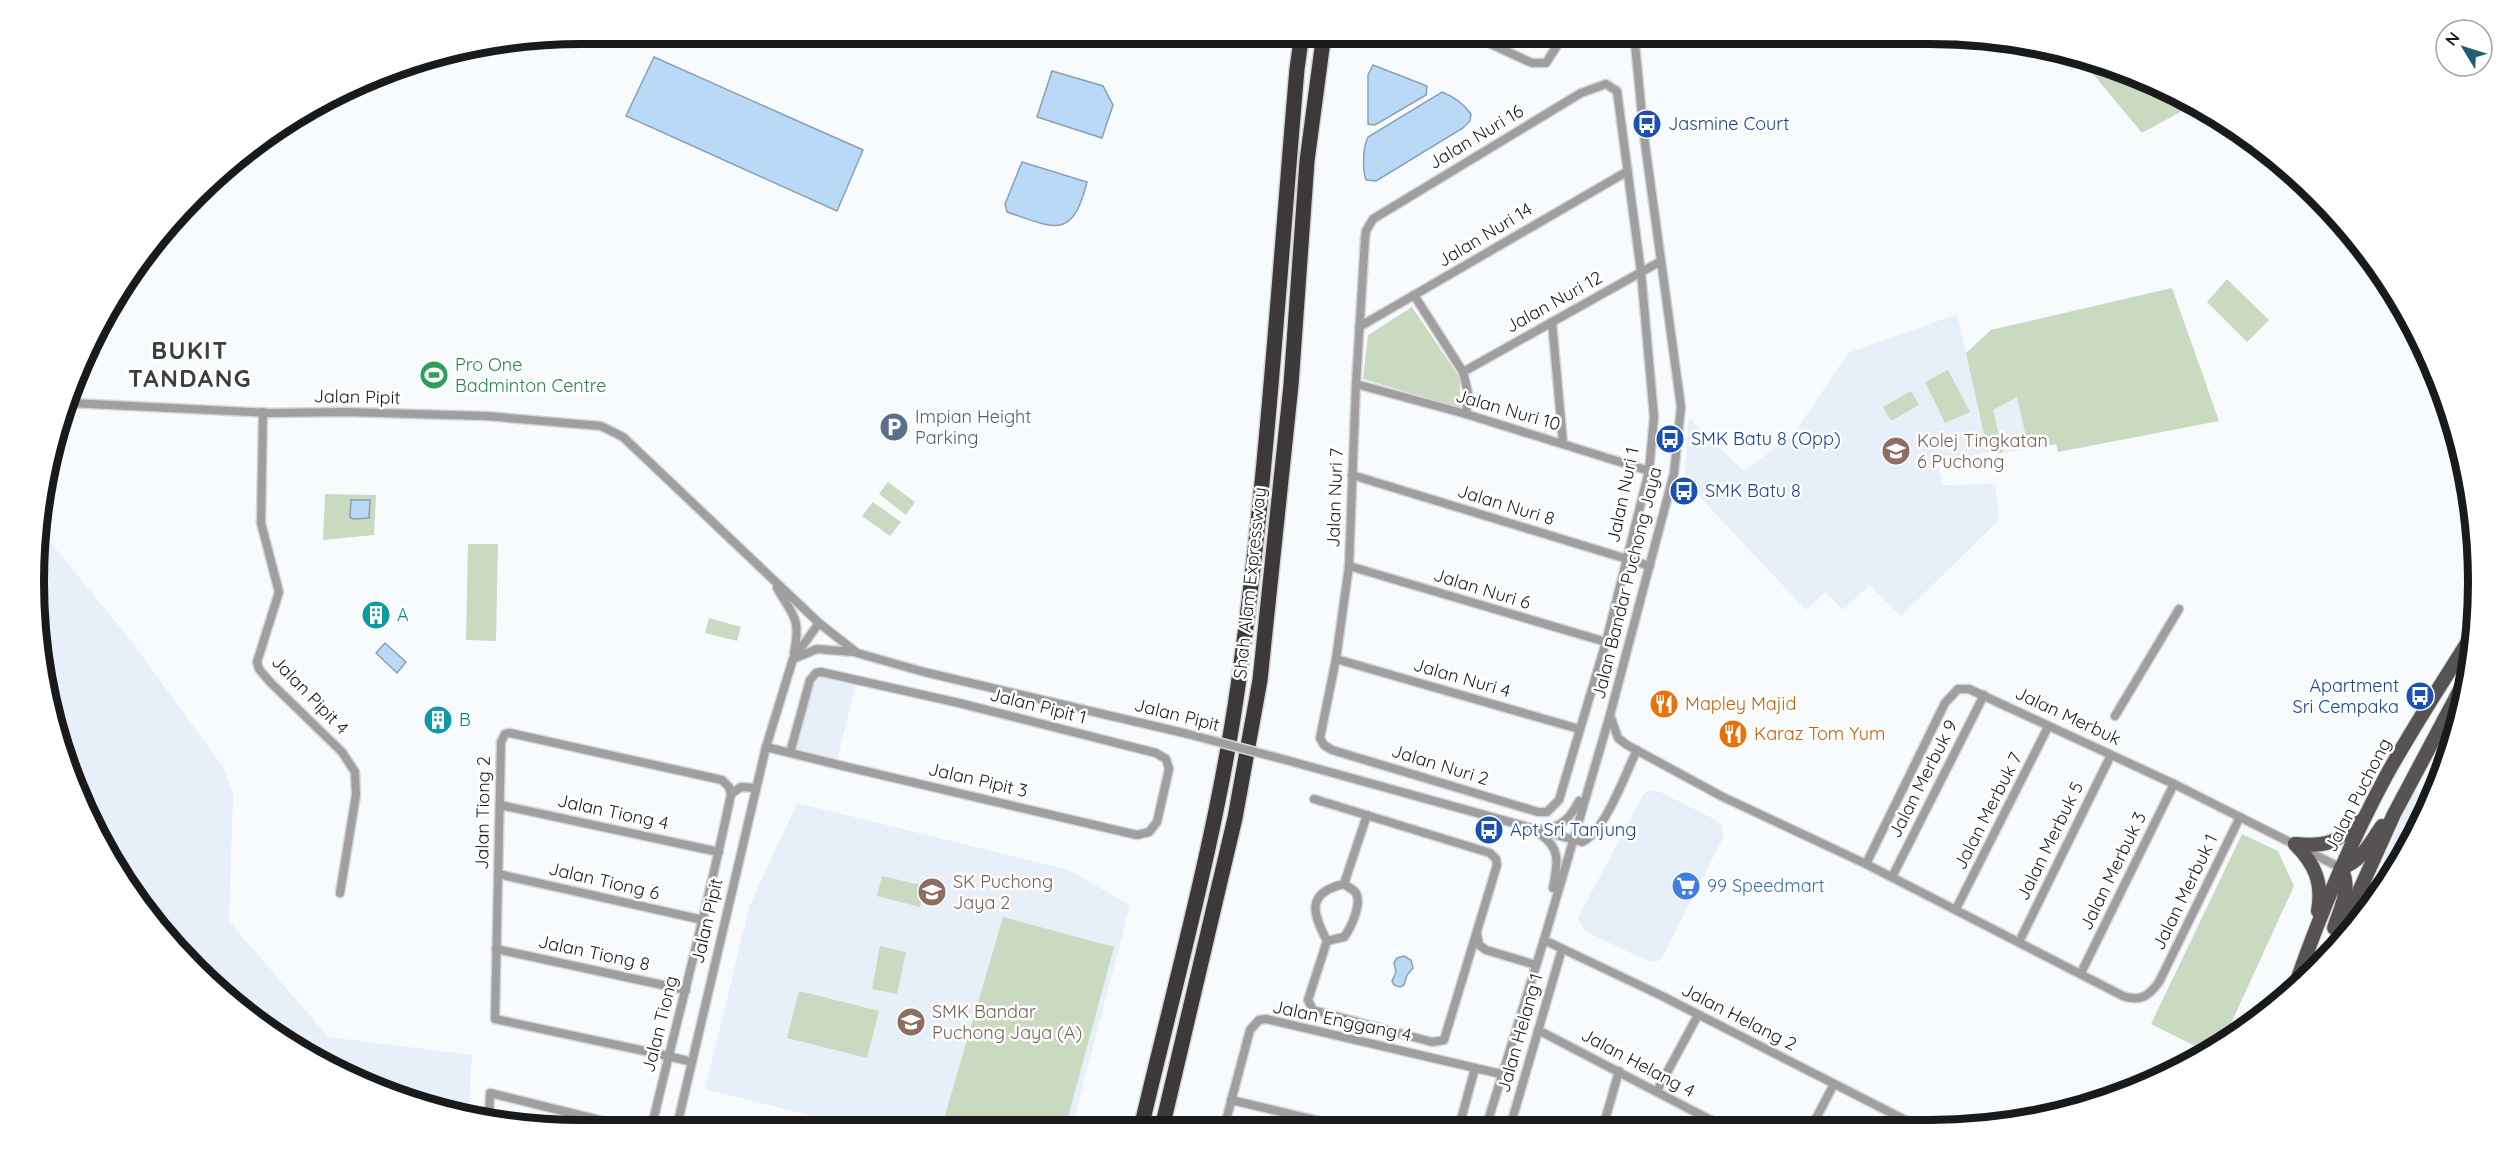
<svg xmlns="http://www.w3.org/2000/svg" width="2512" height="1163" viewBox="0 0 2512 1163" font-family="Quicksand,sans-serif">
<style>
.built{fill:#e7eff8}
.green{fill:#cadac0}
.water{fill:#b9d9f6;stroke:#89a0b5;stroke-width:1.5}
.lines{fill:none;stroke-linecap:round;stroke-linejoin:round}
.minor-casing{stroke:#d4d7da;stroke-width:11}
.primary-casing{stroke:#d4d7da;stroke-width:16}
.motorway-casing{stroke:#d4d7da;stroke-width:18}
.minor{stroke:#a09e9e;stroke-width:8}
.primary{stroke:#575353;stroke-width:14}
.motorway{stroke:#3d3939;stroke-width:15}
.minor-bridge-casing{stroke:#d4d7da;stroke-width:11;stroke-linecap:butt}
.minor-bridge{stroke:#a09e9e;stroke-width:8}
.labels{text-anchor:middle;stroke-width:5;stroke-linejoin:round;paint-order:stroke}
.transit-label{font-size:18px;fill:#164399;stroke:#fff;text-anchor:start}
.street-label{font-size:18px;fill:#191a1c;stroke:#fff}
.leisure-label{font-size:18px;fill:#27864d;stroke:#fff;text-anchor:start}
.service-label{font-size:18px;fill:#4e5e75;stroke:#fff;text-anchor:start}
.education-label{font-size:18px;fill:#785e54;stroke:#fff;text-anchor:start}
.culture-label{font-size:18px;fill:#0d838f;stroke:#fff;text-anchor:start}
.food-label{font-size:18px;fill:#c56008;stroke:#fff;text-anchor:start}
.shop-label{font-size:18px;fill:#366cbe;stroke:#fff;text-anchor:start}
.district-label{font-size:24px;font-weight:bold;letter-spacing:1.5px;fill:#3c3f42;stroke:#fff}
.rim{fill:none;stroke:#191a1c;stroke-width:8}
</style>
<rect width="100%" height="100%" fill="#f8fbfe"/>
<g class="built">
<path d="M2172,288l47,133 -161,31 -2,-8 -53,9 -15,-1 -51,11 6,22 52,-1 4,36 -98,96 -32,-31 -26,25 -18,-18 -19,18 -122,-130 5,-62 55,53 49,-36 55,-82 109,-39 9,39 25,-23z"/>
<path d="M42,532l90,110 91,125 10,27 -4,127 99,116 144,18 -4,63 -96,-30 -152,-94 -114,-139 -44,-97 -24,-105z"/>
<path d="M821,676l35,7 -19,78 -42,-11 19,-69 2,-4z"/>
<path d="M2414,789l18,11 -66,115 -8,8z"/>
<path d="M1648,791h10l58,29 6,6 1,12 -61,120 -6,4 -11,-2 -60,-29 -7,-13 65,-123z"/>
<path d="M797,803l272,67 61,35 -58,223 -208,1 -159,-40 45,-184z"/>
</g>
<g class="green">
<path d="M2078,56l62,19 55,29 -53,29z"/>
<path d="M2227,279l42,41 -22,22 -40,-40z"/>
<path d="M2172,288l47,133 -161,31 -2,-8 -27,6 -12,-53 -24,13 10,43 -15,-1 -22,-99 25,-23z"/>
<path d="M1412,307l48,71v30l-97,-29 5,-44z"/>
<path d="M1948,370l22,42 -25,11 -20,-41z"/>
<path d="M1911,391l8,14 -28,16 -8,-14z"/>
<path d="M888,482l27,20 -9,13 -27,-21z"/>
<path d="M325,494l51,1 -2,40 -51,5z"/>
<path d="M873,502l28,20 -11,14 -28,-20z"/>
<path d="M468,544h30l-2,97 -30,-1z"/>
<path d="M709,618l32,9 -4,14 -32,-8z"/>
<path d="M2242,834l36,17 16,35 -71,155 -18,10 -54,-27z"/>
<path d="M882,876l43,10 -5,21 -43,-11z"/>
<path d="M1003,917l111,30 -49,181 -124,1z"/>
<path d="M880,946l26,6 -9,42 -25,-5z"/>
<path d="M799,991l80,20 -12,47 -80,-20z"/>
</g>
<g class="water">
<path d="M654,57l209,93 -26,61 -211,-95z"/>
<path d="M1373,65l54,21 -1,9 -51,30 -7,-1v-49z"/>
<path d="M1052,71l51,15 10,19 -11,33 -65,-21z"/>
<path d="M1442,92c13,5 21,11 29,22l-1,7 -7,7 -87,53 -10,-1c-4,-11 -3,-33 2,-43z"/>
<path d="M1022,162l65,20c-15,59 -32,46 -80,30l-2,-8z"/>
<path d="M351,500h19l-1,18 -16,1 -3,-2z"/>
<path d="M385,643l21,19 -9,11 -21,-20z"/>
<path d="M1404,956l7,4 2,8 -6,7 -3,10 -4,2 -6,-2 -2,-4 4,-9 -2,-9 3,-5z"/>
</g>
<g class="lines">
<g class="minor-casing">
<g id="minor">
<path d="M1467,33l65,30h14l19,-30"/>
<path d="M1606,84l11,7 24,181 13,145 -5,54 -43,171 -47,158 -12,12h-9l-206,-62 -8,-5 -4,-7 16,-79 13,-93 7,-182 9,-145 1,-8 7,-12 208,-126z"/>
<path d="M1414,295l49,77 5,21 -2,21"/>
<path d="M1552,322l11,121"/>
<path d="M1359,327l269,-156"/>
<path d="M1463,372l198,-111"/>
<path d="M1356,384l110,30 183,57"/>
<path d="M70,403l200,10 75,-1 141,4 115,10 22,11 196,186 38,30 67,19 264,62"/>
<path d="M263,412l-2,111 18,69 -22,70 2,7 11,13 72,70 13,20 1,23 -16,98"/>
<path d="M1352,475l298,91"/>
<path d="M1349,566l257,76"/>
<path d="M777,588c17,29 24,30 17,65"/>
<path d="M793,659l24,-10 36,3"/>
<path d="M1336,659l243,70"/>
<path d="M1610,715l8,23 9,7 96,52 143,67 79,-161 13,-14h11l205,95 167,84"/>
<path d="M2115,716l64,-107"/>
<path d="M766,747l73,18 298,70 12,-3 8,-10 12,-53 -3,-10 -10,-6 -197,-50 -138,-31 -5,1 -6,7 -20,73"/>
<path d="M1286,760l296,82c23,-10 43,-68 55,-92"/>
<path d="M731,794l10,-7 15,1"/>
<path d="M1314,799l176,54 6,6 1,6 -53,175 -12,2 -119,-32 -5,-10 19,-59c-14,-27 -22,-48 17,-57 4,3 9,5 12,9 6,11 -5,35 -12,44l-17,4"/>
<path d="M500,805l219,47"/>
<path d="M1542,829c19,-1 28,-11 37,-28"/>
<path d="M1541,835c21,14 16,31 12,53"/>
<path d="M1866,864l257,132c17,6 26,0 36,-14l81,-165"/>
<path d="M498,874l205,46"/>
<path d="M1892,877l92,-182"/>
<path d="M2386,881l63,-127"/>
<path d="M1344,884l23,-69"/>
<path d="M1956,909l92,-182"/>
<path d="M1477,934l2,11 7,5 50,15"/>
<path d="M1544,940l118,56 255,130"/>
<path d="M2019,942l92,-187"/>
<path d="M496,949l190,41"/>
<path d="M2081,973l93,-189"/>
<path d="M1538,1030l184,96"/>
<path d="M1657,1091l41,-76"/>
<path d="M1231,1100l114,27"/>
<path d="M489,1121l1,-28 150,37"/>
<path d="M1696,1126l3,-12"/>
<path d="M1812,1126l22,-42"/>
<path d="M1459,1127l16,-59"/>
<path d="M1486,1127l58,-187 66,-225 64,-242 7,-66 -37,-271 -10,-103"/>
<path d="M1510,1127l52,-178"/>
<path d="M1603,1127l16,-56"/>
<path d="M1224,1128l26,-98 9,-10 7,-1 235,55"/>
<path d="M651,1130c26,-112 57,-223 80,-336l-2,-7 -7,-7 -212,-47 -5,1 -4,8 -6,277 173,37 24,6"/>
<path d="M676,1130l90,-383 27,-88 26,-36"/>
</g>
</g>
<g class="primary-casing">
<g id="primary">
<path d="M2295,844c20,20 28,39 23,67"/>
<path d="M2295,844c31,3 42,-1 65,-23"/>
<path d="M2341,868c21,-7 29,-25 41,-42"/>
<path d="M2334,928c7,-21 18,-40 7,-60"/>
<path d="M2334,947l60,-133 76,-143"/>
<path d="M2295,986c25,-72 55,-143 91,-210 27,-49 58,-96 88,-144"/>
</g>
</g>
<g class="motorway-casing">
<g id="motorway">
<path d="M1141,1128c34,-145 76,-294 97,-442 29,-204 41,-411 59,-617l5,-36"/>
<path d="M1162,1128l73,-310 25,-138 31,-295 16,-224 17,-128"/>
</g>
</g>
<use href="#minor" class="minor"/>
<use href="#primary" class="primary"/>
<use href="#motorway" class="motorway"/>
<g class="minor-bridge-casing">
<path id="minor-bridge" d="M1188,734l98,26"/>
</g>
<use href="#minor-bridge" class="minor-bridge"/>
</g>
<defs>
<g id="bus-disc" transform="scale(1.5)"><circle r="9.5" fill="#1a4fb4" stroke="#fff"/><path d="M-5-6H5V4H4V6H2V4H-2V6H-4V4H-5ZM-3.5-4V0h7V-4ZM-3.5 1.2v1.5H-2V1.2ZM2 1.2v1.5H3.5V1.2Z" fill="#fff"/></g>
<g id="stadium-disc" transform="scale(1.5)"><circle r="9.5" fill="#2e9e5b" stroke="#fff"/><path d="M0-5a6.5 5 0 1 0 0 10a6.5 5 0 1 0 0-10ZM-3.5-1.8h7v3.6h-7Z" fill="#fff"/></g>
<g id="parking-disc" transform="scale(1.5)"><circle r="9.5" fill="#5c6f8a" stroke="#fff"/><path d="M-3.5-5.5H1a3.5 3.5 0 0 1 0 7H-1V5.5H-3.5ZM-1-3.4V-.6H.8a1.4 1.4 0 0 0 0-2.8Z" fill="#fff"/></g>
<g id="university-disc" transform="scale(1.5)"><circle r="9.5" fill="#8d6e63" stroke="#fff"/><path d="M0-5L7-2L0 1L-7-2ZM-4 1L0 2.5L4 1V4Q0 6-4 4Z" fill="#fff"/></g>
<g id="building-disc" transform="scale(1.5)"><circle r="9.5" fill="#0f9aa8" stroke="#fff"/><path d="M-4-6H4V6H1V3H-1V6H-4ZM-2.5-4.3h1.7v1.8h-1.7ZM.8-4.3h1.7v1.8H.8ZM-2.5-1h1.7V.8h-1.7ZM.8-1h1.7V.8H.8Z" fill="#fff"/></g>
<g id="restaurant-disc" transform="scale(1.5)"><circle r="9.5" fill="#e8710a" stroke="#fff"/><path d="M-5-6h1v4h1v-4h1v4h1v-4h1v5L-1.5 .5V6h-2V.5L-5-1ZM5-6V6H3V1.5H1.5Q1.5-4 5-6Z" fill="#fff"/></g>
<g id="supermarket-disc" transform="scale(1.5)"><circle r="9.5" fill="#3f7fe0" stroke="#fff"/><path d="M-6-5.5h2.5l.6 2H6L4.5 2H-2.5L-4.4-4H-6ZM-1.5 3.2a1.3 1.3 0 1 0 .1 0ZM3 3.2a1.3 1.3 0 1 0 .1 0Z" fill="#fff"/></g>
<g id="school-disc" transform="scale(1.5)"><circle r="9.5" fill="#8d6e63" stroke="#fff"/><path d="M0-5L7-2L0 1L-7-2ZM-4 1L0 2.5L4 1V4Q0 6-4 4Z" fill="#fff"/></g>
</defs>
<g fill-rule="evenodd">
<use href="#bus-disc" x="1647" y="124"/>
<use href="#stadium-disc" x="434" y="375"/>
<use href="#parking-disc" x="894" y="427"/>
<use href="#bus-disc" x="1670" y="439"/>
<use href="#university-disc" x="1896" y="451"/>
<use href="#bus-disc" x="1684" y="491"/>
<use href="#building-disc" x="376" y="615"/>
<use href="#bus-disc" x="2420" y="696"/>
<use href="#restaurant-disc" x="1664" y="704"/>
<use href="#building-disc" x="438" y="720"/>
<use href="#restaurant-disc" x="1733" y="734"/>
<use href="#bus-disc" x="1489" y="830"/>
<use href="#supermarket-disc" x="1686" y="886"/>
<use href="#school-disc" x="932" y="892"/>
<use href="#school-disc" x="911" y="1022"/>
</g>
<g class="labels">
<g class="transit-label">
<text x="1668" y="130">Jasmine Court</text>
<text x="1691" y="445">SMK Batu 8 (Opp)</text>
<text x="1705" y="497">SMK Batu 8</text>
<text x="2399" y="692" text-anchor="end">Apartment<tspan x="2399" dy="21">Sri Cempaka</tspan></text>
<text x="1510" y="836">Apt Sri Tanjung</text>
</g>
<g class="street-label">
<text transform="translate(1476 137) rotate(-31)" y="6">Jalan Nuri 16</text>
<text transform="translate(1485 235) rotate(-31)" y="6">Jalan Nuri 14</text>
<text transform="translate(1554 302) rotate(-29)" y="6">Jalan Nuri 12</text>
<text transform="translate(357 397) rotate(1)" y="6">Jalan Pipit</text>
<text transform="translate(1508 410) rotate(16)" y="6">Jalan Nuri 10</text>
<text transform="translate(1623 495) rotate(-78)" y="6">Jalan Nuri 1</text>
<text transform="translate(1335 498) rotate(-88)" y="6">Jalan Nuri 7</text>
<text transform="translate(1506 505) rotate(17)" y="6">Jalan Nuri 8</text>
<text transform="translate(1250 583) rotate(-84)" y="6">Shah Alam Expressway</text>
<text transform="translate(1627 583) rotate(-76)" y="6">Jalan Bandar Puchong Jaya</text>
<text transform="translate(1482 589) rotate(17)" y="6">Jalan Nuri 6</text>
<text transform="translate(1462 678) rotate(16)" y="6">Jalan Nuri 4</text>
<text transform="translate(310 695) rotate(46)" y="6">Jalan Pipit 4</text>
<text transform="translate(1038 706) rotate(14)" y="6">Jalan Pipit 1</text>
<text transform="translate(1177 715) rotate(14)" y="6">Jalan Pipit</text>
<text transform="translate(2068 716) rotate(25)" y="6">Jalan Merbuk</text>
<text transform="translate(1440 765) rotate(17)" y="6">Jalan Nuri 2</text>
<text transform="translate(1923 779) rotate(-63)" y="6">Jalan Merbuk 9</text>
<text transform="translate(978 780) rotate(13)" y="6">Jalan Pipit 3</text>
<text transform="translate(2358 795) rotate(-63)" y="6">Jalan Puchong</text>
<text transform="translate(1988 811) rotate(-63)" y="6">Jalan Merbuk 7</text>
<text transform="translate(613 812) rotate(12)" y="6">Jalan Tiong 4</text>
<text transform="translate(483 813) rotate(-89)" y="6">Jalan Tiong 2</text>
<text transform="translate(2050 841) rotate(-64)" y="6">Jalan Merbuk 5</text>
<text transform="translate(2113 871) rotate(-64)" y="6">Jalan Merbuk 3</text>
<text transform="translate(604 881) rotate(13)" y="6">Jalan Tiong 6</text>
<text transform="translate(2185 892) rotate(-64)" y="6">Jalan Merbuk 1</text>
<text transform="translate(707 921) rotate(-77)" y="6">Jalan Pipit</text>
<text transform="translate(594 953) rotate(12)" y="6">Jalan Tiong 8</text>
<text transform="translate(1739 1017) rotate(27)" y="6">Jalan Helang 2</text>
<text transform="translate(1342 1021) rotate(12)" y="6">Jalan Enggang 4</text>
<text transform="translate(660 1024) rotate(-76)" y="6">Jalan Tiong</text>
<text transform="translate(1520 1033) rotate(-74)" y="6">Jalan Helang 1</text>
<text transform="translate(1638 1063) rotate(28)" y="6">Jalan Helang 4</text>
</g>
<g class="leisure-label">
<text x="455" y="371">Pro One<tspan x="455" dy="21">Badminton Centre</tspan></text>
</g>
<g class="service-label">
<text x="915" y="423">Impian Height<tspan x="915" dy="21">Parking</tspan></text>
</g>
<g class="education-label">
<text x="1917" y="447">Kolej Tingkatan<tspan x="1917" dy="21">6 Puchong</tspan></text>
<text x="953" y="888">SK Puchong<tspan x="953" dy="21">Jaya 2</tspan></text>
<text x="932" y="1018">SMK Bandar<tspan x="932" dy="21">Puchong Jaya (A)</tspan></text>
</g>
<g class="culture-label">
<text x="397" y="621">A</text>
<text x="459" y="726">B</text>
</g>
<g class="food-label">
<text x="1685" y="710">Mapley Majid</text>
<text x="1754" y="740">Karaz Tom Yum</text>
</g>
<g class="shop-label">
<text x="1707" y="892">99 Speedmart</text>
</g>
<g class="district-label">
<text x="190" y="359">BUKIT<tspan x="190" dy="28">TANDANG</tspan></text>
</g>
</g>
<path d="M0 0H2512V1163H0ZM582 44H1930A538 538 0 0 1 2468 582V582A538 538 0 0 1 1930 1120H582A538 538 0 0 1 44 582V582A538 538 0 0 1 582 44Z" fill="#fff" fill-rule="evenodd"/>
<path class="rim" d="M582 44H1930A538 538 0 0 1 2468 582V582A538 538 0 0 1 1930 1120H582A538 538 0 0 1 44 582V582A538 538 0 0 1 582 44Z"/>
<g transform="translate(2464 48) rotate(308)"><circle r="28" fill="#ffffff" stroke="#a3a3a4" stroke-width="1.5"/>
<path d="M0-4.5L10 22L0 15L-10 22Z" fill="#215e75"/>
<text y="-9" font-size="16" font-weight="bold" text-anchor="middle" fill="#191a1c">N</text>
</g>
</svg>
